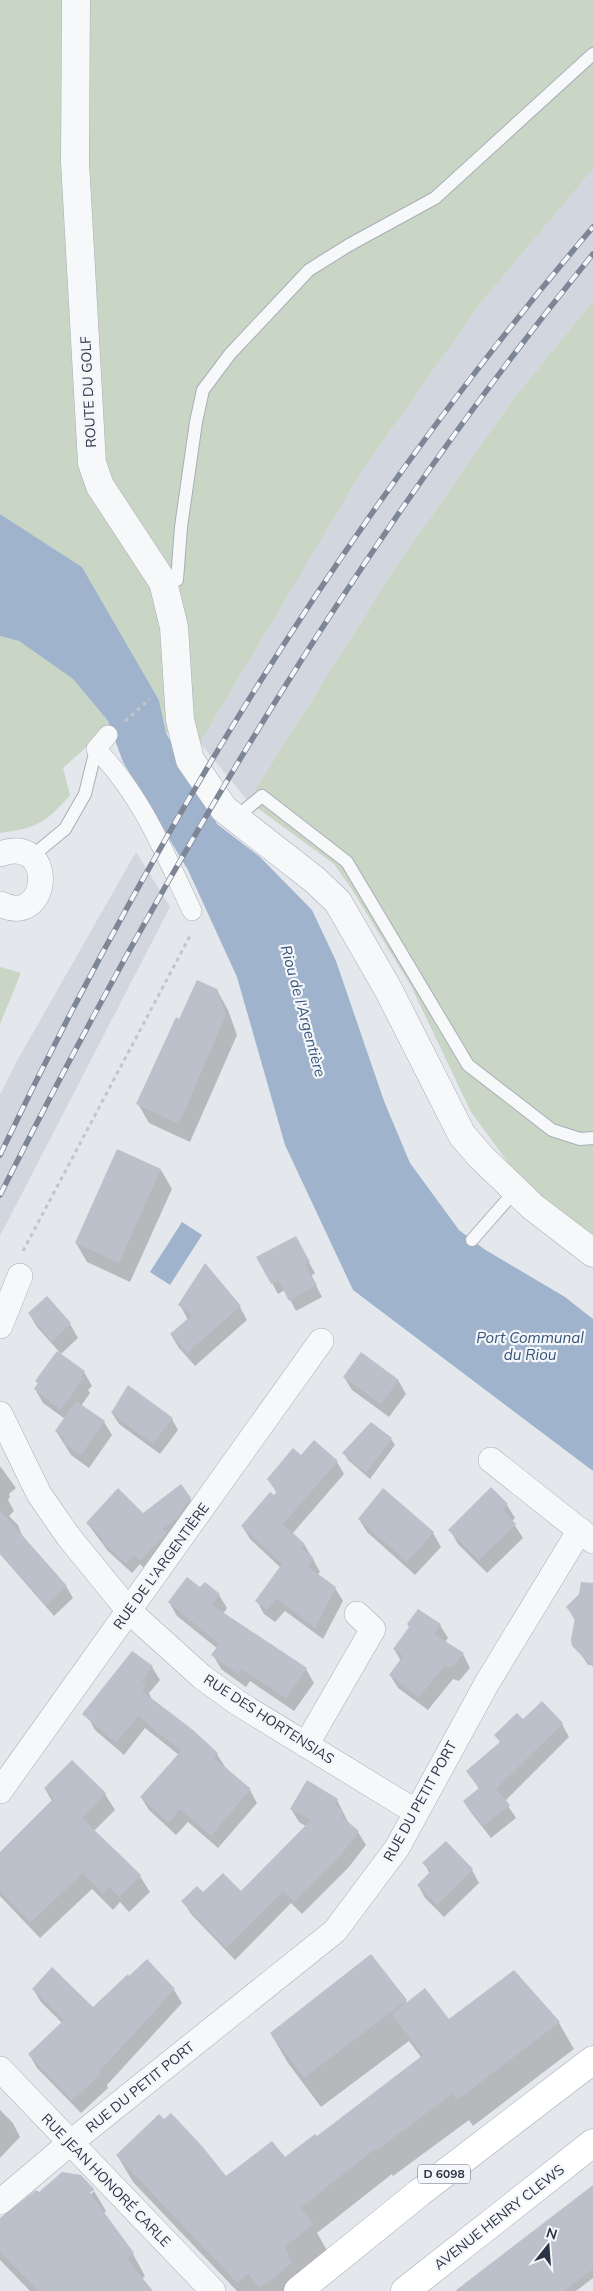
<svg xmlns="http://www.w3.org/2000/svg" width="593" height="2291" viewBox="0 0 593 2291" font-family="Mulish,sans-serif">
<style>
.built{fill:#d2d6de}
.green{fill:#c9d6c5}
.water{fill:#9fb4cc}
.shadow{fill:#0003}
.building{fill:#bbc0ca}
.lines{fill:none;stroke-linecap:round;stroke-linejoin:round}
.service-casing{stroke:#a9aeb7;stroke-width:14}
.pedestrian-casing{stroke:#a9aeb7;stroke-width:20}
.minor-casing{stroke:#a9aeb7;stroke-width:26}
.tertiary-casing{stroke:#a9aeb7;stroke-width:29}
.primary-casing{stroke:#a3abb8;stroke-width:29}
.path{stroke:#c2c5cb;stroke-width:3;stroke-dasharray:4 4;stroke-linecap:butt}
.service{stroke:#f7f8fa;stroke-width:12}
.pedestrian{stroke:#f7f8fa;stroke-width:19}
.minor{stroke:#f7f8fa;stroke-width:25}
.tertiary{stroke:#f7f8fa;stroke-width:28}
.primary{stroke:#fff;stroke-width:28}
.rail-casing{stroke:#7d8696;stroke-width:5.5}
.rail{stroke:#f4f6f9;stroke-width:4;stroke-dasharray:11;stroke-linecap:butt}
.labels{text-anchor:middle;stroke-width:4.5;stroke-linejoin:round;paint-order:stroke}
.shield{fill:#f4f6f9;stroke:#676e7b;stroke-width:1}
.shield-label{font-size:12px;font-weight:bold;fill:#2b3445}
.street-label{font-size:14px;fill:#2b3445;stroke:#f4f6f9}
.water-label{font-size:15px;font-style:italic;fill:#34527a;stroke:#f4f6f9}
</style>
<rect width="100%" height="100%" fill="#e4e7ec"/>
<g class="built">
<path d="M593,169v132l-82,101 -117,168 -146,231 -48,-58 162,-272 118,-167z"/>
<path d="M136,852l34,55 -170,329v-141l18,-36z"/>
</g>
<g class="green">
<path d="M0,0h593v169l-113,135 -118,167 -162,272 -34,-10 -7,-33 -77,-133 -82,-53z"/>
<path d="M593,301v937l-65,-48 -57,-78 -60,-126 -60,-98 -17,-24 -86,-63 146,-231 117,-168z"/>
<path d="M0,636l19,5 54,38 35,42 2,5 -47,42 7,27c-24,28 -33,33 -70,38z"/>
<path d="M0,967l21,6 -21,51z"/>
</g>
<g class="water">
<path d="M0,514l82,53 77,133 7,33 51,91 42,32 53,54 24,51 48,140 26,62 49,67 25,19 81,48 28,22v152l-240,-181 -68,-145 -48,-168 -49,-107 -65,-108 -15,-41 -35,-42 -54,-38 -19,-5z"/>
<path d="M182,1222l20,13 -32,50 -20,-13z"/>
</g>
<g class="shadow">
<path d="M217,990l11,20 9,25 -47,107 -41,-19 -11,-19 42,-83z"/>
<path d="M161,1170l11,19 -42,93 -43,-20 -11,-19z"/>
<path d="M295,1238l20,35 -4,3 11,21 -26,14 -11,-21 -7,4 -6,-11z"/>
<path d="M47,1297l23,27 8,14 -17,16 -24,-27 -8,-14z"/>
<path d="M180,1305l60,2 7,13 -52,46 -16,-18 -8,-13 17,-15z"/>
<path d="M84,1372l8,14 -4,4 2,3 -9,13 23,16 8,13 -23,33 -18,-13 -15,-24 9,-12 -22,-16 -8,-14 4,-4 -3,-4z"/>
<path d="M344,1377l54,3 8,14 -17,23 -37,-27z"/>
<path d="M112,1413l60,6 6,11 -18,24 -41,-30z"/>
<path d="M391,1439l4,6 -25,34 -22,-19 -4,-7z"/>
<path d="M301,1457l36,5 7,12 -52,60 12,10 9,15 7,13 -3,3 18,13 8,13 -20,38 -38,-28 -10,11 -11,-8 -7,-13 24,-33 -31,-29 -8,-13 35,-32 -8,-15z"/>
<path d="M0,1466l16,22 -7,6 1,3 -2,3 6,11 -5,5 9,9 5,13 43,48 7,12 -19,18 -54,-62z"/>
<path d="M383,1489l50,44 8,14 -26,28 -48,-43 -8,-13z"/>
<path d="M491,1489l16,16 8,13 -3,3 11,17 -36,35 -29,-29 -8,-14z"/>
<path d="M190,1499l6,9 -50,62 -6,-6 -8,9 -24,-22 -21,-28 56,-8z"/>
<path d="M593,1593v72h-5l-15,-23 2,-22 -8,-13z"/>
<path d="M219,1595l8,13 -4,6 83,55 8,14 -20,28 -44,-30 -4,6 -25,-18 -8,-14 5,-6 -41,-33 -8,-14z"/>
<path d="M440,1625l8,13 -3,4 18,12 7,14 -11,13 -6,-2 -25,31 -30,-22 -8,-13 11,-14 -7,-12 16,-22z"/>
<path d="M132,1652l20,15 8,13 -11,13 3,7 40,31 25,23 8,13 25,23 7,13 -39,45 -30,-26 -12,13 -27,-25 -8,-13 38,-42 -34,-27 -21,27 -29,-25 -7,-13z"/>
<path d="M523,1721l39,3 7,13 -64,64 11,17 -25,20 -19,-24 -8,-12 15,-13 -11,-18 33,-28 -5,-8z"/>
<path d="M45,1789l60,5 10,16 -21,21 46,45 10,16 -21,20 -9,-10 -7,8 -21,-21 -52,49 -40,-42v-42l52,-53z"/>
<path d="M337,1800l12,24 9,8 8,13 -18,23 -46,46 -11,-11 -56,57 -44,-46 -8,-13 20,-7 38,-2 66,-65 -8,-5 -8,-13z"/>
<path d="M424,1863l48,7 7,13 -35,34 -19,-19 -7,-13 12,-11z"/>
<path d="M371,1956l36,47 42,18 65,-49 45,51 15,26 -101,77 -4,-6 -76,56 -1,-2 -75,59 11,19 -22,39h-69l-104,-109 -16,-27 108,23 60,-20 32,-20 104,-81 -12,-16 -88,66 -33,-44 -17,-29z"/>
<path d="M147,1961l27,29 8,13 -75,82 1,3 -27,25 -44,-45 -8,-14 33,-31 -21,-21 -8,-13 60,20z"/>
<path d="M0,2110l13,13 7,14 -20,21z"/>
<path d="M593,2187v91l-17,13h-119z"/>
<path d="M93,2190l1,1h-4v4l4,-4 12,20 -3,3 30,40 12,22 -3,3 10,12h-122l-30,-31v-40l39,-26z"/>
</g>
<g class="building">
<path d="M197,980l20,9 9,26 -47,109 -43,-20 40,-87 3,2z"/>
<path d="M117,1149l44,20 -42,94 -44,-20z"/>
<path d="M296,1236l14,26 -5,2 12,21 -28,16 -11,-21 -7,4 -15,-27z"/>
<path d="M205,1263l36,43 -54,47 -17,-19 22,-19 -14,-10z"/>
<path d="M47,1296l24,27 -19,19 -24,-29z"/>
<path d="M57,1351l28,20 -4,6 2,2 -22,31 -27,-21 4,-6 -3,-2z"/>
<path d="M361,1352l38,28 -18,24 -38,-27z"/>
<path d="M128,1385l45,33 -20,26 -42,-31z"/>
<path d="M76,1401l29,20 -24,34 -19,-13 2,-4 -9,-7z"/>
<path d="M371,1422l21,16 -26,35 -24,-20z"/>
<path d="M314,1440l24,21 -55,63 22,20 -4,3 13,11 -7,8 29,21 -21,41 -38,-29 -10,11 -12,-9 27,-37 -41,-38 29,-34 4,3 3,-3 -10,-13 26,-31 8,7z"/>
<path d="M181,1484l10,14 -14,20 -14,11 4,4 -27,28 -6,-6 -8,9 -25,-23 2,-2 -17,-16 32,-35 25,25z"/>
<path d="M491,1487l17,17 -5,6 13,14 -37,36 -31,-30z"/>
<path d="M383,1488l51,44 -27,30 -49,-43z"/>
<path d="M0,1510l67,76 -21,19 -46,-52z"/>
<path d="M187,1577l13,10 5,-5 15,12 -8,11 95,63 -21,30 -44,-29 -4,5 -27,-19 8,-11 -51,-42z"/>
<path d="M581,1582l12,1v84l-21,-21 -1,-6 4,-23 -9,-10 13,-13z"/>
<path d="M418,1609l23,15 -7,10 30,19 -13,15 -6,-2 -26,31 -30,-22 14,-19 -10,-7 16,-22 -2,-3z"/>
<path d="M132,1651l21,15 -11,15 4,4 -4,6 51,39 25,23 -4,5 37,31 -40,47 -31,-27 -11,14 -29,-26 41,-46 -43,-35 -22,27 -34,-29z"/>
<path d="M542,1701l21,22 -67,66 14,16 -27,21 -20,-25 16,-13 -13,-17 34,-29 -6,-7 23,-22 6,6z"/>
<path d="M72,1760l34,33 -24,25 59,57 -22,22 -9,-10 -7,7 -20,-21 -53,50 -30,-32v-39l54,-54 -10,-10z"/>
<path d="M307,1780l31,19 -3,5 8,8 -2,4 18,15 -18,24 -47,46 -11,-10 -57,57 -45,-47 16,-15 6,6 20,-19 18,18 70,-71 -21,-11z"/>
<path d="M446,1841l27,28 -36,36 -20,-20 14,-14 -9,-8z"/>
<path d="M371,1954l36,46 -103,78 -34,-45z"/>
<path d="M147,1959l28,30 -76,83 2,2 -29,27 -44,-47 36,-34 -32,-31 20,-22 41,40 35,-33 1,2z"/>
<path d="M514,1970l46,52 -103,78 -5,-6 -75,56 -1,-2 -76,60 14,16 -29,23 7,16 -32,25 -12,-14 -11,9 -121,-128 43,-41 5,5 7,-6 31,33 24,30 46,-35 13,16 30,-23 2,2 106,-81 -31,-41 33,-26 24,31z"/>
<path d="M62,2172l19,3 13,14 -4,4 44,60 -7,6 26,32h-115l-38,-39v-34l36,-28 3,2z"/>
<path d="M593,2185v84l-29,22h-109z"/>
</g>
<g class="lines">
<g class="service-casing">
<g id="service">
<path d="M177,580l4,-53 15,-105 7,-32 27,-36 79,-84 40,-25 86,-47 158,-144"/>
<path d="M238,820l7,-10 17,-14 85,66 121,203 84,65 28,9 13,-1"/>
<path d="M31,857l34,-28 20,-35 11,-45"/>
<path d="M472,1240l43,-49"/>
</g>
</g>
<g class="pedestrian-casing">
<path id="pedestrian" d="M108,735l-12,14c45,45 69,105 96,162"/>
</g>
<g class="minor-casing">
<g id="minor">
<path d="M0,854c57,-21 51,75 0,50"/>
<path d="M0,1326l20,-50"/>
<path d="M0,1414l39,80 29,42 61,75 73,66 36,26 178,109"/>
<path d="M491,1460l102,81"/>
<path d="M306,1745l67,-116 -16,-15"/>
<path d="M0,1791l321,-450"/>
<path d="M0,2069l213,222"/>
<path d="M0,2202l70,-59 265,-212 62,-83 90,-165 93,-153"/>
</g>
</g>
<g class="tertiary-casing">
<path id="tertiary" d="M76,0l-1,162 17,301 8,23 63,96 11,45 6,93 10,40 34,49 91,71 23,22 50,87 74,146 19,22 52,50 60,46"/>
</g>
<g class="primary-casing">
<g id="primary">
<path d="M298,2291l121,-98 174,-133"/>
<path d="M405,2291l188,-148"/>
</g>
</g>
<g class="path">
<path d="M125,721l25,-22"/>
<path d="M23,1251l168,-317"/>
</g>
<use href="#service" class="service"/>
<use href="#pedestrian" class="pedestrian"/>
<use href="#minor" class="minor"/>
<use href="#tertiary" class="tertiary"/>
<use href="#primary" class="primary"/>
<g class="rail-casing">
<g id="rail">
<path d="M0,1155c159,-332 354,-648 593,-928"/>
<path d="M0,1195c168,-332 358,-653 593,-941"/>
</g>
</g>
<use href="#rail" class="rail"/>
</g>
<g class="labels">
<rect class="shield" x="418" y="2164.5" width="52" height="19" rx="4"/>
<g class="shield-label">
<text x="444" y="2178">D 6098</text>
</g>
<g class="street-label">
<text transform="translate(88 392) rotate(-93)" y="5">ROUTE DU GOLF</text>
<text transform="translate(161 1566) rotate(-54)" y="5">RUE DE L'ARGENTIÈRE</text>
<text transform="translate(269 1719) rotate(33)" y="5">RUE DES HORTENSIAS</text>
<text transform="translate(420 1801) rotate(-61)" y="5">RUE DU PETIT PORT</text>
<text transform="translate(140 2087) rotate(-39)" y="5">RUE DU PETIT PORT</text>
<text transform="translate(106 2180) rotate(46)" y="5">RUE JEAN HONORÉ CARLE</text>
<text transform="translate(499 2217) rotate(-38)" y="5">AVENUE HENRY CLEWS</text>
</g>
<g class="water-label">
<text transform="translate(303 1011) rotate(75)" y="5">Riou de l'Argentière</text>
<text x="530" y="1343">Port Communal<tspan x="530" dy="17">du Riou</tspan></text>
</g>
</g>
<g transform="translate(548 2246) rotate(17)" stroke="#f4f6f9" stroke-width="4" paint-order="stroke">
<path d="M0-4L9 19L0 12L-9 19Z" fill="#2b3445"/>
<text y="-8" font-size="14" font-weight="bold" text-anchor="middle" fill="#2b3445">N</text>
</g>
</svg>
